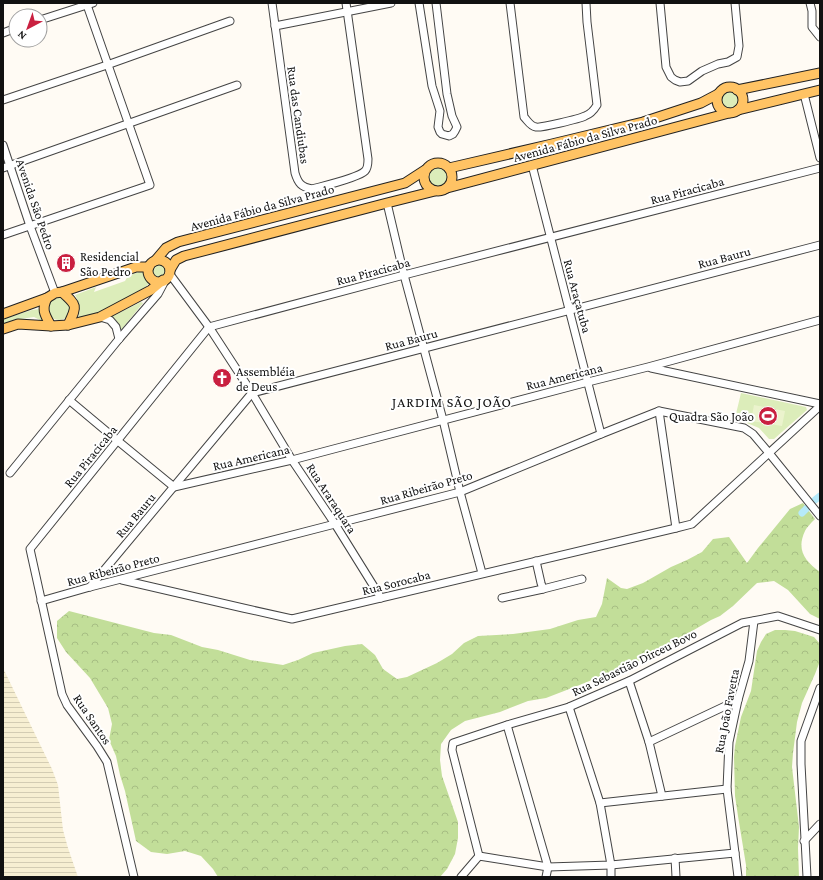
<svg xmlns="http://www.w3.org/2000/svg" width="823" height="880" viewBox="0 0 823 880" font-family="'Crimson Pro',serif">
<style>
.farmland{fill:url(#farmland-rules)}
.grass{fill:#dcedba}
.forest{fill:url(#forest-crowns)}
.pitch{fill:#ebf3cd}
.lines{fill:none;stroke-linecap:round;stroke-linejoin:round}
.canal{stroke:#b6eaf9;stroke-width:7}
.minor-casing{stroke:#444;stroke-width:9}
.major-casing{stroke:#222;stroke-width:11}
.minor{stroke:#fff;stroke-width:7}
.major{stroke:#ffc364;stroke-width:9}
.labels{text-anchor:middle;stroke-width:4;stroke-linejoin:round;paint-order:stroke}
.street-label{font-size:13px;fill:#111;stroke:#fff}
.poi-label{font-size:13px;fill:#111;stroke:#fff;text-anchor:start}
.neighbourhood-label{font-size:14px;letter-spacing:1px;fill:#111;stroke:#fff}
</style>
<defs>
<pattern id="farmland-rules" width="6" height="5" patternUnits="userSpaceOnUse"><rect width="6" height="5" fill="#f7efd2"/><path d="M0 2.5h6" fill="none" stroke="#d3ccb3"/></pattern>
<pattern id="forest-crowns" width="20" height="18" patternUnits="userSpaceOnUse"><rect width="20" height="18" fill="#c2de99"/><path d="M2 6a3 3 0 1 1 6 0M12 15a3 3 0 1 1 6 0" fill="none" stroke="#a6bd83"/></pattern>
</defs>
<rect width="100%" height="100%" fill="#fffbf4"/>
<path class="farmland" d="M3,668l49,101 6,16 5,45 5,18 10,29h-75z"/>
<g class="grass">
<circle cx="730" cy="100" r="10"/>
<circle cx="438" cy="176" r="10"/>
<circle cx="159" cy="270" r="7"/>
<path d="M144,270l3,7 4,4c-9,13 -42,29 -57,33 -6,2 -11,3 -16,4 3,-9 1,-16 -3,-23l21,-8 -2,5 31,-11 3,-5z"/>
<circle cx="59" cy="309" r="11"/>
<path d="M141,302l2,1 -22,27 -5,-9 -5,-4z"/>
<path d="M39,309l4,9 -1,3 -8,-4 -20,3 -11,4v-5l29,-9z"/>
<path d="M741,393l65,14 1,3 -33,29h-5l-10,-11 -24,-10z"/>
</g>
<g class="forest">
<path d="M803,503l12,16c-3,3 -8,8 -10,12 -9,19 0,30 15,41v47l-10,-5 -22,-24 -14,-9 -17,2 -24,23 -13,10 -9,4 -43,25 -29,16 -62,25 -31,12 -18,3 -28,11 -35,9 -14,9 -10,14 -1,16 2,16 16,46v16l-3,16 -8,15 -7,8h-222l-5,-8 -12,-13 -16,-5 -18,3 -16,-2 -15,-11 -11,-50 -5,-16 -4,-19 -7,-16 3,-16 -4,-16 -18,-30 -24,-26 -9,-14v-17l12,-10 85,22 17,2 31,12 16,3 32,10 33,5 15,-5 15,-7 32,-7 17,-2 13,11 8,14 14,10 10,-2 30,-14 15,-9 12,-11 14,-7 35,-2 37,-5 28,-9 18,-3 6,-13 5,-26 14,10 6,1 16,-6 28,-16 16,-7 15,-8 11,-13 16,-2 18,26 11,-15 32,-39z"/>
<path d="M775,630h10l10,1 19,6 6,7v17l-5,13 -13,29 -5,19 -4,31 -1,14 7,60 -1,21 1,29h-53v-12l-8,-49 -3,-20 -1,-39 1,-11 6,-29 10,-26 6,-40 4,-9 5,-8z"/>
</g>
<path class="pitch" d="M754,405l31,6 -3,15 -31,-5z"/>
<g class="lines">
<g class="canal">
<path d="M815,500l5,-4"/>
<path d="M802,513l5,-5"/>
</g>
<g class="minor-casing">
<g id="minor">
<path d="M272,3l23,170c3,10 6,14 17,16 11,-3 46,-11 53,-18 3,-3 3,-8 3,-12l-22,-156"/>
<path d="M419,3l13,83 8,25 -2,16 2,5 2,2 7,2 4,-2 2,-3 2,-4 -5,-11 -5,-22 -11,-91"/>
<path d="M510,3l14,114c4,4 6,9 12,10 5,1 43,-8 49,-11 6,-2 9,-6 12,-11l-10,-83 -1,-19"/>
<path d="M660,3l6,64 5,10 4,3 5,2 8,-1 14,-10 16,-7 10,-2 9,-5 2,-11 -4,-43"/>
<path d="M810,3l2,8v16l8,10"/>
<path d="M40,20l53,-17"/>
<path d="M275,26l116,-23"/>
<path d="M3,33l13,-5"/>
<path d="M804,94l16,64"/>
<path d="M3,100l104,-35 123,-44"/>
<path d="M3,145l27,81 25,67"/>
<path d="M532,165l69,269"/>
<path d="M3,168l234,-83"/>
<path d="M387,203l17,72 39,145 17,72 22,81"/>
<path d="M3,235l147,-50 -63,-180"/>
<path d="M169,273l40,54 43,66 40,67 43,64 46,74"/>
<path d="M100,317l10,3 6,7 3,12"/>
<path d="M651,368l169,36"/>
<path d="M69,400l49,41 56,46 118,-27 53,-14 243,-64 60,-15 172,-47"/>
<path d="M659,411l17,117"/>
<path d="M10,473l109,-134 39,-45 8,-15"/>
<path d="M536,561l5,22 2,6 39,-10"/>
<path d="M122,580l121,28 49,11 384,-91 16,-4 128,-118"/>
<path d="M90,587l162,-194 568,-148"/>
<path d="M502,598l41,-9"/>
<path d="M41,601l49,-14 245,-63 125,-32 141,-58 58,-23 85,17 9,6 16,19 51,63"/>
<path d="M629,681l20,61 13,54"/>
<path d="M569,707l31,96 11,62v12"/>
<path d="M507,725l41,142 -2,10"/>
<path d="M649,742l89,-42"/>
<path d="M600,803l127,-14"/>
<path d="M804,841l16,-17"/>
<path d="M479,856l-27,-106 1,-7 54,-18 62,-18 60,-26 113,-58 36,-7 42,14"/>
<path d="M479,856l69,11 63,-2 124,-12"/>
<path d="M675,858l1,19"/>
<path d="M134,877l-27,-115 -10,-16 -30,-41 -5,-11 -32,-145 179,-222 195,-52 416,-107"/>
<path d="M461,877l18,-21"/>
<path d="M738,877l-11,-88 2,-47 9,-42 11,-39 5,-40"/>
<path d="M807,877l-6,-113v-23l19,-53"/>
</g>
</g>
<g class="major-casing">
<g id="major">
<circle cx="730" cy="100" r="13"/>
<path d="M737,90l83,-17"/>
<path d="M738,110l82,-20"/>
<circle cx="438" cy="177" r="14"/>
<path d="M449,168l103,-24 91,-22 58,-19 17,-9"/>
<path d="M447,188l282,-75"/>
<circle cx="159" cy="271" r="11"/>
<path d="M155,261l11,-13 12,-6 227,-59 20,-13"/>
<path d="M170,270l6,-10 8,-4 203,-53 48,-12"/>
<path d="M62,292c16,14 15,14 6,33"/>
<path d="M47,298c-6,12 -2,17 4,28"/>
<path d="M3,314l44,-16 8,-5 7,-1 74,-25h13"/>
<path d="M3,329l15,-5 33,2 17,-1 32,-8 51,-27 12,-10"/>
</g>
</g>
<use href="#minor" class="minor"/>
<use href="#major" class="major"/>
</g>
<defs>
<g id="building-disc" transform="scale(1)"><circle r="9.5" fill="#c92040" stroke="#fff"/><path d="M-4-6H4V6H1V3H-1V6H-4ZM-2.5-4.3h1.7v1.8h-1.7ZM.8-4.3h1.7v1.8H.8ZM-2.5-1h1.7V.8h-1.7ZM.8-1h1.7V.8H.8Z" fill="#fff"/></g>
<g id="church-disc" transform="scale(1)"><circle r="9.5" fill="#c92040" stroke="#fff"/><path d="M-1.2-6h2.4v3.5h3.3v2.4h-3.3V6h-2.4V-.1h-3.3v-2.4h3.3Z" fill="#fff"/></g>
<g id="stadium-disc" transform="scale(1)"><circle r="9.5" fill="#c92040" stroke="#fff"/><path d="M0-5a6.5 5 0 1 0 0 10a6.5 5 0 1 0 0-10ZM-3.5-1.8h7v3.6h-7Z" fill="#fff"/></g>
</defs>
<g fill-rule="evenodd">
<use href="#building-disc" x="66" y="263"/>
<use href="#church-disc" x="222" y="378"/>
<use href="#stadium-disc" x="768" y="416"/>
</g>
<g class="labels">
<g class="street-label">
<text transform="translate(299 115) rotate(82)" y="5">Rua das Candiubas</text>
<text transform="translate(585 138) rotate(-15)" y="5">Avenida Fábio da Silva Prado</text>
<text transform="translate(687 190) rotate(-15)" y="5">Rua Piracicaba</text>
<text transform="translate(36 204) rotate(71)" y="5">Avenida São Pedro</text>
<text transform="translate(262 207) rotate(-15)" y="5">Avenida Fábio da Silva Prado</text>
<text transform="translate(724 257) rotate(-15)" y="5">Rua Bauru</text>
<text transform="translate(373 271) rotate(-15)" y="5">Rua Piracicaba</text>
<text transform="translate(578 296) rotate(75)" y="5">Rua Araçatuba</text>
<text transform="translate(411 339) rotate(-15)" y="5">Rua Bauru</text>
<text transform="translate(564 376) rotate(-14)" y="5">Rua Americana</text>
<text transform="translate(90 456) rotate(-51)" y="5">Rua Piracicaba</text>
<text transform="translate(251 457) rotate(-13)" y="5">Rua Americana</text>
<text transform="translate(426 487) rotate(-16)" y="5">Rua Ribeirão Preto</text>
<text transform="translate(332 498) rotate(57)" y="5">Rua Araraquara</text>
<text transform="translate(135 515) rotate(-50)" y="5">Rua Bauru</text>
<text transform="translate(113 569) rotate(-15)" y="5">Rua Ribeirão Preto</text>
<text transform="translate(396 582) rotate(-14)" y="5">Rua Sorocaba</text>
<text transform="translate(634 662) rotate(-26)" y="5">Rua Sebastião Dirceu Bovo</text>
<text transform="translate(726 711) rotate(-79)" y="5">Rua João Favetta</text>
<text transform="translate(93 719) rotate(56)" y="5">Rua Santos</text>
</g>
<g class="poi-label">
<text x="80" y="261">Residencial<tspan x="80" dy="15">São Pedro</tspan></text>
<text x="236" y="376">Assembléia<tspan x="236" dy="15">de Deus</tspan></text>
<text x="754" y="421" text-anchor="end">Quadra São João</text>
</g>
<g class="neighbourhood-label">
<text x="452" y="407">JARDIM SÃO JOÃO</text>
</g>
</g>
<rect width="823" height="880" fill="none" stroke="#111111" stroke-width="8"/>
<g transform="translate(28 28) rotate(221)"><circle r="19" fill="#ffffff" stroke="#a0a0a0"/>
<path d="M0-3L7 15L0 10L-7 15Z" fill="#c92040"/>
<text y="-6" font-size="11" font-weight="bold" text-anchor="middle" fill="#111111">N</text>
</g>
</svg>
